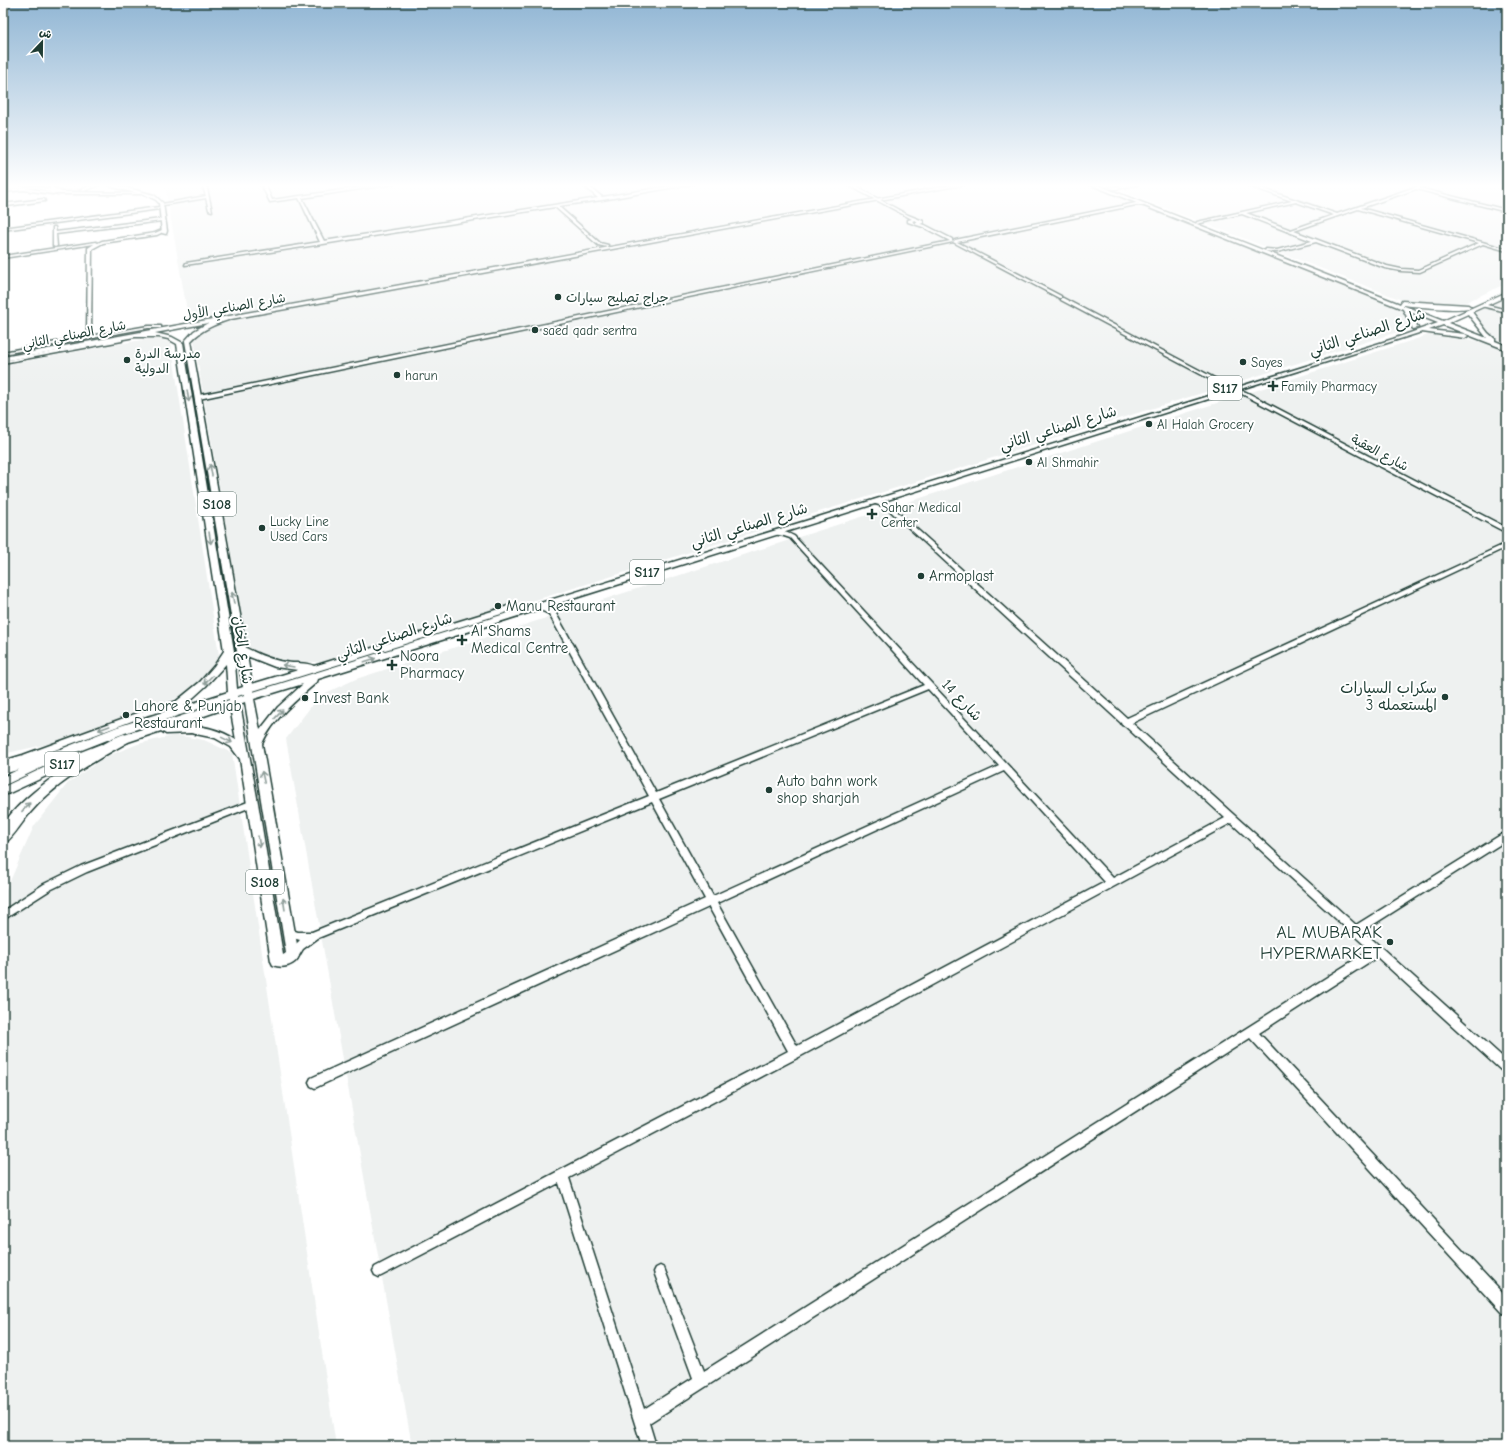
<svg xmlns="http://www.w3.org/2000/svg" width="1510" height="1449" viewBox="0 0 1510 1449" font-family="'Comic Neue','Playpen Sans Arabic',sans-serif">
<style>
.built{fill:#eef1f0}
.green{fill:#dee3e2;stroke:#7e908b}
.lines{fill:none;stroke-linecap:round;stroke-linejoin:round}
.minor-casing{stroke:#1f3d34;stroke-width:3}
.major-casing{stroke:#1f3d34;stroke-width:3}
.highway-casing{stroke:#1f3d34;stroke-width:3}
.minor{fill:#fff;fill-rule:evenodd}
.major{fill:#fff;fill-rule:evenodd}
.highway{fill:#fff;fill-rule:evenodd}
.oneway{stroke:#8f9e9a}
.poi-dot{fill:#1f3d34;stroke:#fff;stroke-width:1.5}
.labels{text-anchor:middle;stroke-width:4;stroke-linejoin:round;paint-order:stroke}
.far-poi-label{font-size:13px;fill:#1f3d34;stroke:#fff;text-anchor:start}
.far-street-label{font-size:13px;fill:#1f3d34;stroke:#fff}
.shield{fill:#fff;stroke:#627771;stroke-width:1}
.shield-label{font-size:14px;font-weight:bold;fill:#1f3d34}
.street-label{font-size:15px;fill:#1f3d34;stroke:#fff}
.poi-label{font-size:15px;fill:#1f3d34;stroke:#fff;text-anchor:start}
.near-poi-label{font-size:18px;fill:#1f3d34;stroke:#fff;text-anchor:end}
</style>
<rect width="100%" height="100%" fill="#fff"/>
<filter id="ink" filterUnits="userSpaceOnUse"><feTurbulence type="fractalNoise" baseFrequency=".025" numOctaves="2"/><feDisplacementMap in="SourceGraphic" scale="8" xChannelSelector="R" yChannelSelector="G"/><feConvolveMatrix kernelMatrix="1 2 1 2 8 2 1 2 1" color-interpolation-filters="sRGB"/></filter>
<g filter="url(#ink)">
<g class="built">
<path d="M171,184h772l-754,138 -24,-137z"/>
<path d="M972,184h119l311,124 9,20 -1075,334h-55l-34,-14 -53,-308 9,-9 17,-9 9,-3z"/>
<path d="M1104,184h403v99l-47,22 -58,-5z"/>
<path d="M1507,295v48l-13,-4 -10,-11 -9,-17z"/>
<path d="M1432,334l54,8 21,8v1096h-1095l-126,-707 33,-43 37,-17z"/>
<path d="M147,339h13l11,4 48,312 -15,24 -22,17 -59,24 -57,20 -63,14v-389z"/>
<path d="M176,735l28,5 28,13 104,693h-333v-551l8,-16 23,-53 34,-43 37,-26 33,-13z"/>
</g>
<path class="green" d="M59,184h37c-13,5 -27,10 -42,5l1,-3z"/>
<g class="lines">
<g class="minor-casing">
<g id="minor">
<path d="M202,184h4l6,27 -3,-1 -3,-12 -42,7 -2,-1 44,-8z"/>
<path d="M261,184h4l7,16 112,-16h9l-91,14 22,43 274,-43 -16,-14h4l16,13 81,-13h9l-90,16 -44,6 42,37 8,2 -1,2 -9,-2 -43,-38 -232,37 -138,21 1,-2 134,-21 -21,-44 -29,4z"/>
<path d="M846,184h5l57,31 15,6v2l-3,1 5,1 27,14v2l1,1 -754,157 -3,-2 3,-2 751,-154 -27,-14 -15,-5v-2l4,-1zM915,220l3,2 -3,1 -3,-2z"/>
<path d="M1132,184h7l-23,5 -10,-1z"/>
<path d="M1244,184h5l88,30 87,-30h5l-10,4 88,22v2l-91,-23 -55,19 146,41v2l-24,-7 -63,28 -19,-1 -16,-3 -69,-26 -39,10 -12,-1 1,-2 11,1 35,-9 -70,-27 -46,10 1,-2 95,-21zM1296,202l38,13 -43,15 -45,-17zM1358,209l121,34 -60,27 -18,-1 -14,-3 -93,-35z"/>
<path d="M24,188l29,4 2,1 -2,1 -29,-4 -21,2v-2z"/>
<path d="M44,199l1,2 -38,5 -2,7 -2,1v-10z"/>
<path d="M1136,203l12,2 -2,1 -10,-1 -179,37 104,54v2h-2l-106,-56 2,-2z"/>
<path d="M159,207l1,2 -157,21v-2z"/>
<path d="M161,219l1,2 -106,13 1,12 -2,1 -2,-1v-19h2l1,5z"/>
<path d="M162,230l3,1 -8,4 -54,8 -11,6 -1,85 -1,2 58,-10h13v2h-13l-145,26v-2l80,-15 4,-3 1,-86 6,-4 -91,14v-2l93,-14 2,1 4,-2 53,-8z"/>
<path d="M1063,298l159,84 14,3 -3,2 -14,-3 -158,-84v-2z"/>
<path d="M1483,304l24,6v2l-26,-6v-1z"/>
<path d="M120,339h2v2l-119,22v-2z"/>
<path d="M1230,388l16,4 261,136v5l-265,-139 -14,-3 -1,-1z"/>
<path d="M874,500l16,5 237,213 380,-175v4l-375,176 224,202 151,-94v9l-144,91 144,130v12l-4,-1 -126,-115 -118,76 248,265v16l-5,-1 -252,-275 -601,385 7,23h-14l-83,-263 -176,92 -4,2 -4,-2 -2,-4 2,-4 413,-216 -79,-144 -390,179 -4,2 -4,-2 -2,-4 2,-4 394,-179 -53,-97 -334,136 -15,11 -6,10 -4,2 -4,-2 -1,-3 9,-13 3,-3 -14,-4 -2,-3 2,-3 3,-1 9,3h14l337,-136 -100,-182 -13,-6 -1,-2 1,-2h4l14,6 102,183 268,-108 -134,-147 -6,-2 -10,-2 -1,-1c6,-4 15,0 21,3l319,342 112,-60 -100,-92 -3,-1 -1,-2 -235,-216 -14,-4v-2zM928,689l71,77 -286,130 -54,-97zM1004,771l101,111 -308,164 -80,-143zM1231,823l139,127 -666,421 -40,-103 -4,-2 -4,2 -2,4 39,106 -49,31 -75,-231 230,-121z"/>
<path d="M181,700l4,3 -1,2 -36,10 -120,45 -25,7v-6l20,-6 120,-44z"/>
<path d="M253,800l3,1 1,2 -1,2 -169,67 -37,18 -47,30v-9l41,-27 37,-18z"/>
</g>
</g>
<g class="major-casing">
<g id="major">
<path d="M54,184h5l-6,4 9,4 74,1 -23,-6 -6,-3h6l41,11 9,8 4,28 -1,3 -4,-1 -3,-30 -3,-3 -12,-6h-86l-22,-6 -26,1 -2,-1 28,-2 13,3z"/>
<path d="M95,184h6l-17,7 -4,-1z"/>
<path d="M958,184h9l-736,135c-15,5 -29,10 -40,22l55,307c12,6 25,12 39,14 9,2 22,0 29,4l191,-59 3,-1 4,3 -1,2 -258,80v1l1140,-353 45,-16 -28,-11 8,16 -5,1 -10,-20 -314,-125h6l305,120 2,-3 66,4 3,2c-9,5 -56,-1 -69,-2l41,16 64,-29v4l-35,16 16,21 7,6v2l12,5v4l-64,-25 -14,5 36,4 3,2 -3,2 -43,-6 -1104,347 -1,3c-20,17 -44,37 -55,62l37,212c-4,10 -17,13 -26,9l-2,-4 -31,-202 -9,-12 -16,-9 -24,-5 -25,1 -5,-3 -45,15 -4,-1 -1,-3 1,-3 117,-39v-1l-104,34 -61,24 -61,29v-9l53,-26 61,-24 49,-16 2,-3 32,-26 14,-16 10,-15 -47,-307 -9,-5 -9,-2h-24l-132,24v-4zM1468,314l19,24 -39,-15zM208,323l-14,8 -9,10 58,346 -6,2 -3,-38 -51,-308 -11,-6 -17,-4zM247,656l28,11 23,3 -46,14zM226,664l2,28 -44,14 22,-20zM303,684l-25,23 -18,23 -6,-31zM244,694v1l-6,2v-1zM245,702l41,251 -3,2 -25,-152 -18,-99zM230,707l6,33c-16,-11 -38,-16 -58,-15z"/>
<path d="M101,744l4,1 1,3 -1,3 -37,15 -65,30v-9l57,-27z"/>
</g>
</g>
<g class="highway-casing">
<g id="highway">
<path d="M20,184h14l-31,6v-4z"/>
<path d="M124,734l4,2 2,3 -2,3c-35,20 -73,41 -99,72 -7,8 -18,27 -26,30 0,-5 -1,-11 0,-16 5,-25 97,-86 121,-94z"/>
<path d="M60,749l4,2 2,3 -2,3 -61,17v-10z"/>
</g>
</g>
<use href="#minor" class="minor"/>
<use href="#major" class="major"/>
<use href="#highway" class="highway"/>
</g>
<defs><path id="oneway-shaft" d="M-6 0H5M1.5-3L5.5 0L1.5 3" fill="none" stroke-width="1.6" stroke-linecap="round" stroke-linejoin="round"/></defs>
<g class="oneway">
<use href="#oneway-shaft" transform="translate(188 396) rotate(81)"/>
<use href="#oneway-shaft" transform="translate(211 470) rotate(-100)"/>
<use href="#oneway-shaft" transform="translate(210 538) rotate(81)"/>
<use href="#oneway-shaft" transform="translate(233 598) rotate(-100)"/>
<use href="#oneway-shaft" transform="translate(370 660) rotate(-18)"/>
<use href="#oneway-shaft" transform="translate(288 666) rotate(-170)"/>
<use href="#oneway-shaft" transform="translate(208 680) rotate(135)"/>
<use href="#oneway-shaft" transform="translate(279 714) rotate(-47)"/>
<use href="#oneway-shaft" transform="translate(104 728) rotate(160)"/>
<use href="#oneway-shaft" transform="translate(227 740) rotate(26)"/>
<use href="#oneway-shaft" transform="translate(263 777) rotate(-102)"/>
<use href="#oneway-shaft" transform="translate(26 807) rotate(-47)"/>
<use href="#oneway-shaft" transform="translate(259 842) rotate(81)"/>
<use href="#oneway-shaft" transform="translate(284 904) rotate(-99)"/>
</g>
</g>
<linearGradient id="sky" x2="0" y2="1"><stop stop-color="#91b6d4"/><stop offset="0.48" stop-color="#fff"/><stop offset="1" stop-color="#fff" stop-opacity="0"/></linearGradient>
<rect width="1510" height="387" fill="url(#sky)"/>
<g class="poi-dot">
<circle cx="558" cy="297" r="4"/>
<circle cx="535" cy="330" r="4"/>
<circle cx="127" cy="360" r="4"/>
<circle cx="1243" cy="362" r="4"/>
<circle cx="397" cy="375" r="4"/>
<path d="M1271 380h4v4h4v4h-4v4h-4v-4h-4v-4h4z"/>
<circle cx="1149" cy="424" r="4"/>
<circle cx="1029" cy="462" r="4"/>
<path d="M870 508h4v4h4v4h-4v4h-4v-4h-4v-4h4z"/>
<circle cx="262" cy="528" r="4"/>
<circle cx="921" cy="576" r="4"/>
<circle cx="498" cy="606" r="4"/>
<path d="M460 634h4v4h4v4h-4v4h-4v-4h-4v-4h4z"/>
<path d="M390 659h4v4h4v4h-4v4h-4v-4h-4v-4h4z"/>
<circle cx="1445" cy="697" r="4"/>
<circle cx="305" cy="698" r="4"/>
<circle cx="126" cy="715" r="4"/>
<circle cx="769" cy="790" r="4"/>
<circle cx="1390" cy="942" r="4"/>
</g>
<g class="labels">
<g class="far-poi-label">
<text x="566" y="302">جراج تصليح سيارات</text>
<text x="543" y="335">saed qadr sentra</text>
<text x="135" y="358">مدرسة الدرة<tspan x="135" dy="15">الدولية</tspan></text>
<text x="1251" y="367">Sayes</text>
<text x="405" y="380">harun</text>
<text x="1281" y="391">Family Pharmacy</text>
<text x="1157" y="429">Al Halah Grocery</text>
<text x="1037" y="467">Al Shmahir</text>
<text x="881" y="512">Sahar Medical<tspan x="881" dy="15">Center</tspan></text>
<text x="270" y="526">Lucky Line<tspan x="270" dy="15">Used Cars</tspan></text>
</g>
<g class="far-street-label">
<text transform="translate(234 306) rotate(-10)" y="5">شارع الصناعي الأول</text>
<text transform="translate(74 334) rotate(-11)" y="5">شارع الصناعي الثاني</text>
<text transform="translate(1380 452) rotate(28)" y="5">شارع العقبة</text>
</g>
<g class="shield">
<rect x="1208" y="376" width="34" height="24" rx="3"/>
<rect x="198" y="492" width="38" height="24" rx="3"/>
<rect x="630" y="560" width="34" height="24" rx="3"/>
<rect x="45" y="752" width="34" height="24" rx="3"/>
<rect x="246" y="870" width="38" height="24" rx="3"/>
</g>
<g class="shield-label">
<text x="1225" y="393">S117</text>
<text x="217" y="509">S108</text>
<text x="647" y="577">S117</text>
<text x="62" y="769">S117</text>
<text x="265" y="887">S108</text>
</g>
<g class="street-label">
<text transform="translate(1367 332) rotate(-18)" y="5">شارع الصناعي الثاني</text>
<text transform="translate(1058 428) rotate(-17)" y="5">شارع الصناعي الثاني</text>
<text transform="translate(749 525) rotate(-17)" y="5">شارع الصناعي الثاني</text>
<text transform="translate(394 636) rotate(-18)" y="5">شارع الصناعي الثاني</text>
<text transform="translate(243 650) rotate(82)" y="5">شارع الخان</text>
<text transform="translate(962 700) rotate(47)" y="5">شارع 14</text>
</g>
<g class="poi-label">
<text x="929" y="581">Armoplast</text>
<text x="506" y="611">Manu Restaurant</text>
<text x="471" y="636">Al Shams<tspan x="471" dy="17">Medical Centre</tspan></text>
<text x="400" y="661">Noora<tspan x="400" dy="17">Pharmacy</tspan></text>
<text x="1437" y="693" text-anchor="end">سكراب السيارات<tspan x="1437" dy="17">المستعمله 3</tspan></text>
<text x="313" y="703">Invest Bank</text>
<text x="134" y="711">Lahore &amp; Punjab<tspan x="134" dy="17">Restaurant</tspan></text>
<text x="777" y="786">Auto bahn work<tspan x="777" dy="17">shop sharjah</tspan></text>
</g>
<g class="near-poi-label">
<text x="1382" y="938">AL MUBARAK<tspan x="1382" dy="21">HYPERMARKET</tspan></text>
</g>
</g>
<rect width="1510" height="1449" fill="none" stroke="#fff" stroke-width="16"/>
<rect x="8" y="8" width="1494" height="1433" fill="none" stroke="#1f3d34" stroke-width="1.5" filter="url(#ink)"/>
<g transform="translate(42 42) rotate(22)" stroke="#ffffff" stroke-width="3" paint-order="stroke">
<path d="M0-3L7 15L0 10L-7 15Z" fill="#1f3d34"/>
<text y="-6" font-size="11" font-weight="bold" text-anchor="middle" fill="#1f3d34">ش</text>
</g>
</svg>
